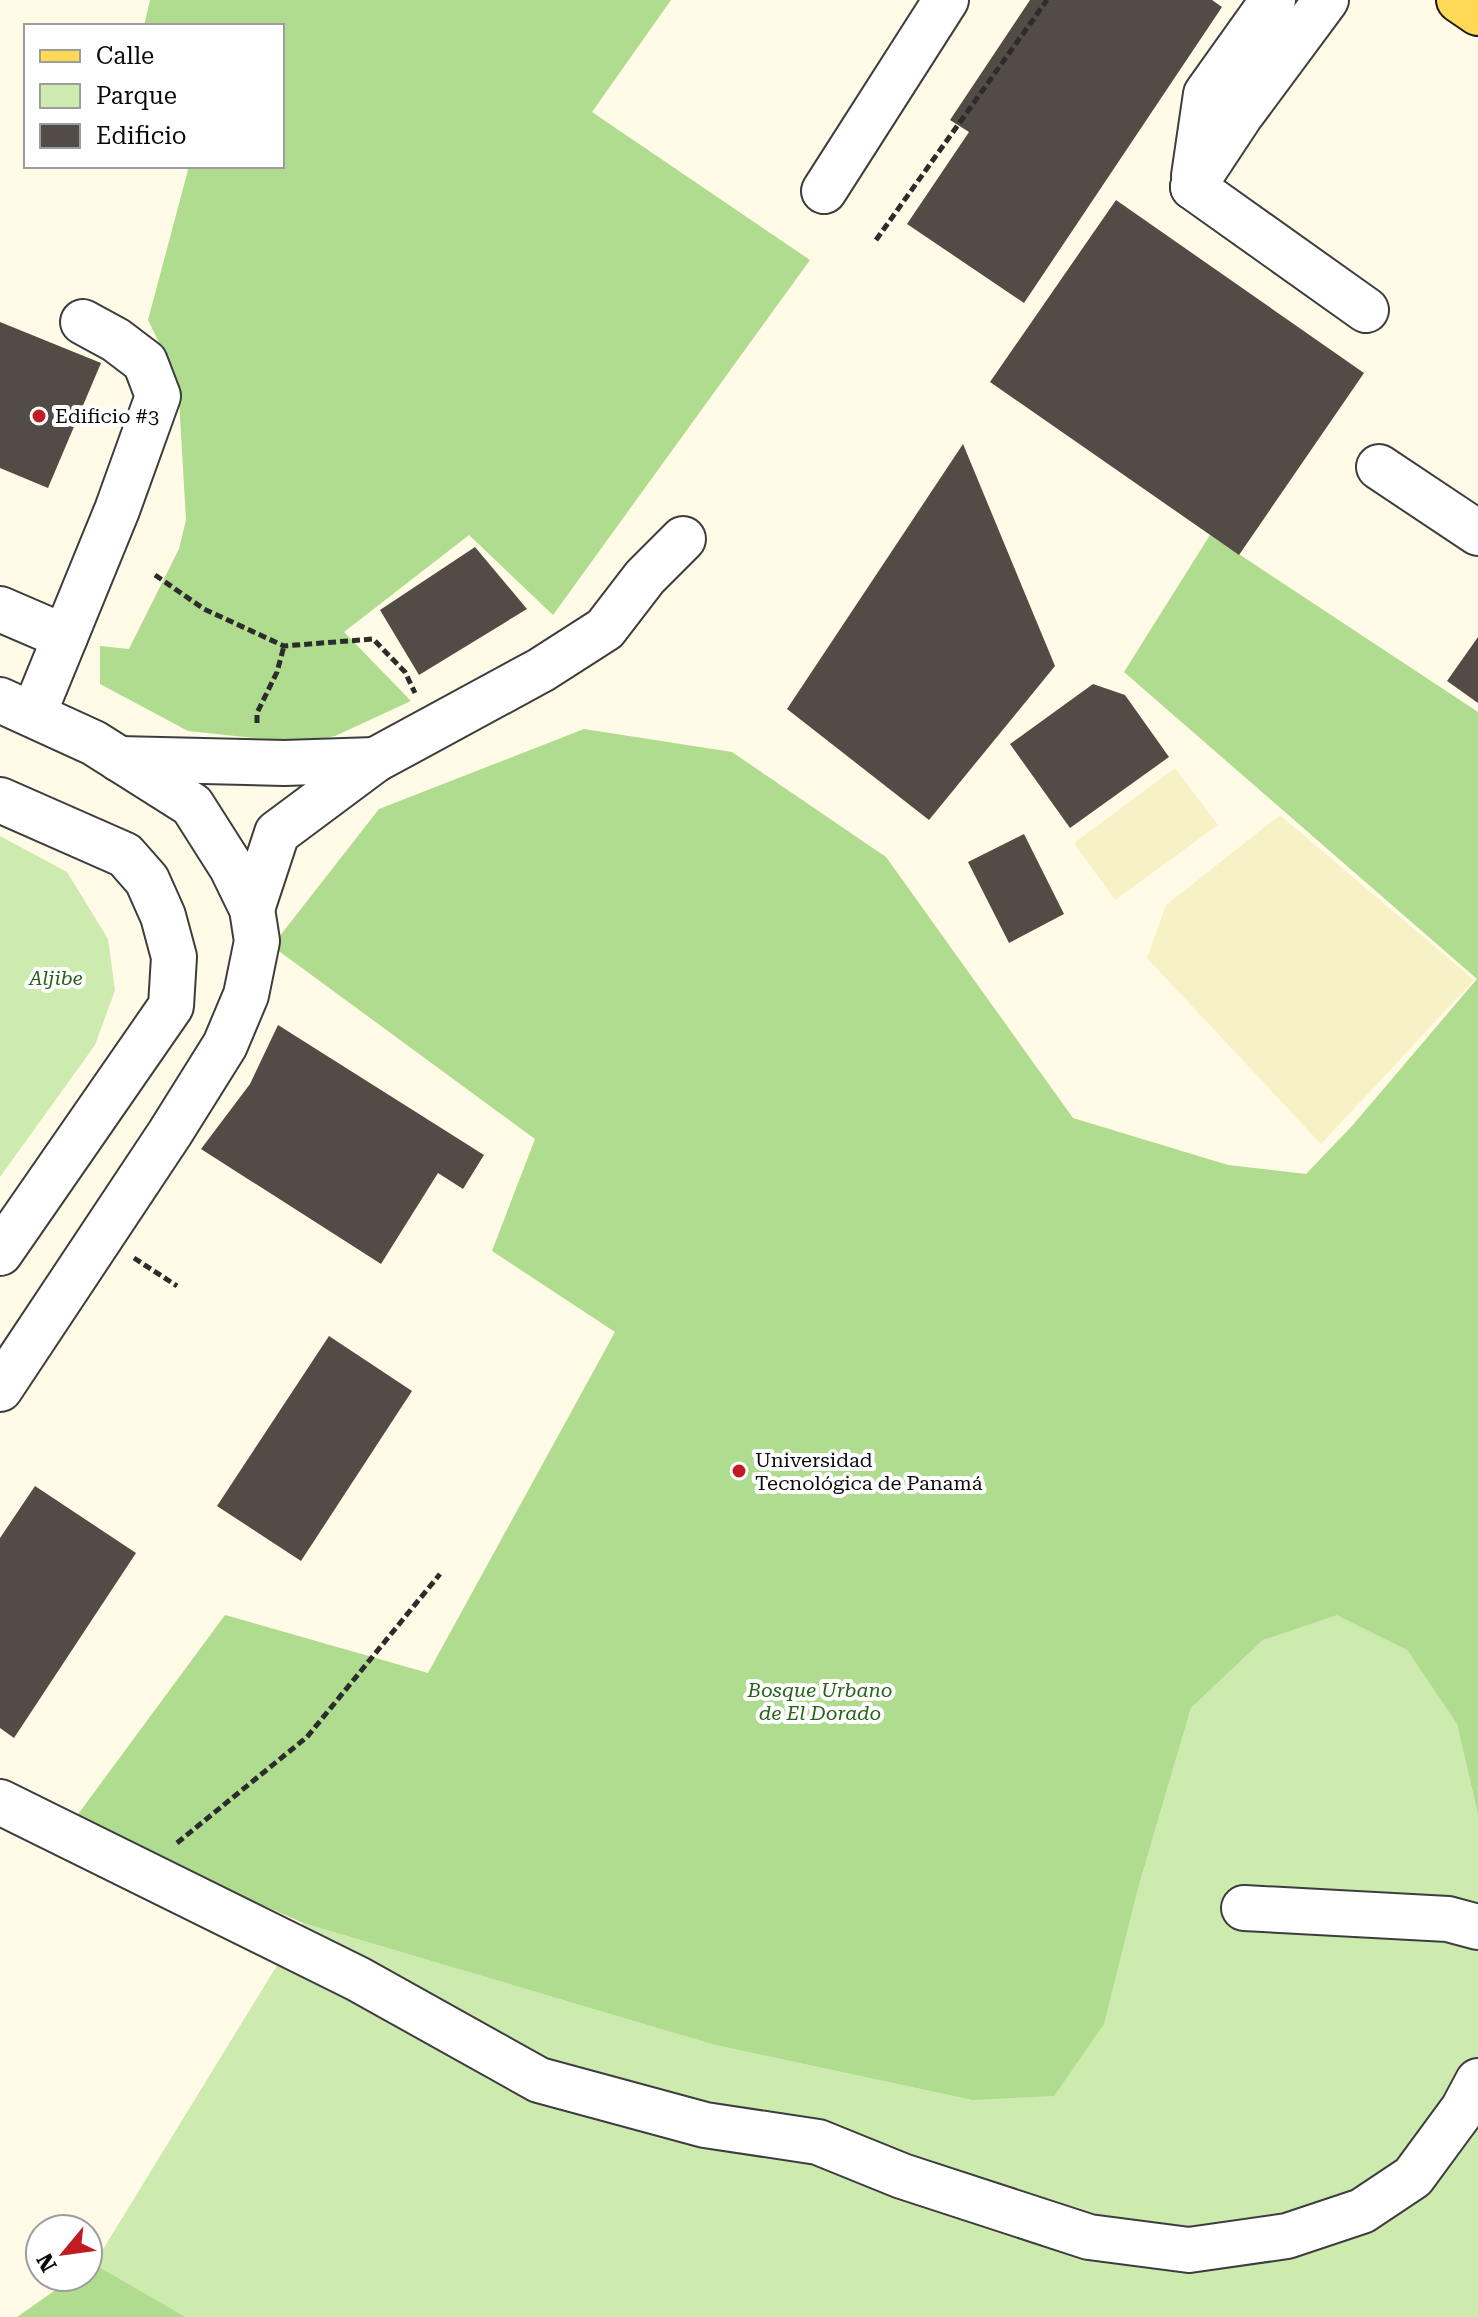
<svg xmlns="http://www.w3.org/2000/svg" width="1478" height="2317" viewBox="0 0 1478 2317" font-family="'Roboto Serif',serif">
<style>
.farmland{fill:#f6f2c6}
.green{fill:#cdeaaf}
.forest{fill:#afdc8e}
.building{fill:#534b46}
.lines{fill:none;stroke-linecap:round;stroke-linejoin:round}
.minor-casing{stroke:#3d3d3d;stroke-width:48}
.major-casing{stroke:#1b1b1b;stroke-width:48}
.path{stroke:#2c2c2c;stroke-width:5;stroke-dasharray:8 4;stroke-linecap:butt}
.minor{stroke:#fff;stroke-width:44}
.major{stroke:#ffd956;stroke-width:44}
.poi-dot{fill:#bf1d22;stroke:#fff;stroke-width:3}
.labels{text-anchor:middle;stroke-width:8;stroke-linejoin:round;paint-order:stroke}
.poi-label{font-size:20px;fill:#0a0a0a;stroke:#fff;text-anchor:start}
.park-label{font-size:20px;font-style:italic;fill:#276318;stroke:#fff}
</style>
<rect width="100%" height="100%" fill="#fffbe6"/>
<g class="farmland">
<path d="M1175,768l43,57 -103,75 -41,-57z"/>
<path d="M1280,815l194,165 -153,164 -174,-186 19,-53z"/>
</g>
<g class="green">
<path d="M0,836l67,36 41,67 7,51 -20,55 -95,132z"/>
<path d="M1337,1614l70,36 50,74 21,91v502h-1293l-91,-53 209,-341 412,122 257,55 132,-77 35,-138 52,-177 72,-68z"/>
</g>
<g class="forest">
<path d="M150,0h521l-79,112 218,148 -257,355 -84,-80 -125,97 67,69 -76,35 -35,7 -112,-12 -88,-47v-38l29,3 50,-100 7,-29 -8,-139 -30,-61 40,-150 -4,-4h98v-140h-138z"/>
<path d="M1210,535l268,177v1103l-21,-91 -50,-74 -70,-35 -74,25 -72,68 -52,177 -35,139 -50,72 -82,4 -257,-55 -412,-122 -230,-102 152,-206 203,58 187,-341 -123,-81 43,-112 -263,-193 107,-137 205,-80 148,23 154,105 187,261 155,47 78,9 46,-48 125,-147 -353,-307z"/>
<path d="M94,2264l88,51 3,2h-168l57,-40h14v-10z"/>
</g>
<g class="building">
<path d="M1030,0h182l10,7 -198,296 -117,-79 62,-92 -19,-12z"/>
<path d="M1116,200l248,173 -125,182 -249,-173z"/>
<path d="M0,322l101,41 -53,125 -48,-20z"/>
<path d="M963,444l92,222 -126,154 -142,-111z"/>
<path d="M475,547l52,62 -108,66 -39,-65z"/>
<path d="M1478,637v66l-31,-22z"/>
<path d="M1093,684l32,11 44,62 -99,71 -60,-84z"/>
<path d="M1024,834l40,80 -55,29 -41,-81z"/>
<path d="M278,1025l206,130 -21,34 -25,-16 -57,91 -180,-115 49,-65z"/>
<path d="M329,1336l83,55 -111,170 -84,-55z"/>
<path d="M35,1486l101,67 -122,185 -14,-10v-190z"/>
</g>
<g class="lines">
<g class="minor-casing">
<g id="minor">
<path d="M1194,176l12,-82 67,-94"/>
<path d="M1193,187l47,-71 86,-116"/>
<path d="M1193,187l173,123"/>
<path d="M824,191l122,-191"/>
<path d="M1379,467l99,66"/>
<path d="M0,609l65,28"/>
<path d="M0,700l94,43 98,62 40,63 20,41 5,32 -11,54 -21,50 -55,88 -170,256"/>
<path d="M34,713l83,-203 41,-114 -13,-34 -29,-22 -33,-18"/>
<path d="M119,759l165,4 91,-3"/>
<path d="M0,800l125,55 22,25 16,36 11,41 -3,49 -171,247"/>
<path d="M252,909l25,-76 98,-73 166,-90 64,-41 40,-52 38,-38"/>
<path d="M0,1802l358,177 181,101 166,45 113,17 84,34 187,61 100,13 98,-14 75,-25 51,-34 50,-68 15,-28"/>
<path d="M1244,1908l204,11 30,8"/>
</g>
</g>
<g class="major-casing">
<path id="major" d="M1459,0l19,13"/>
</g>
<g class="path">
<path d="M876,240l171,-240"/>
<path d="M155,575l49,34 80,37 89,-7 32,33 10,21"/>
<path d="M257,723v-10l20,-41 7,-26"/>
<path d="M134,1258l43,28"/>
<path d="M177,1843l130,-106 133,-163"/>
</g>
<use href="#minor" class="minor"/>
<use href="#major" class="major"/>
</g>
<g class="poi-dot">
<circle cx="39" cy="416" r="8"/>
<circle cx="739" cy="1471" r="8"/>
</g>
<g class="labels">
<g class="poi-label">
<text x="55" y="423">Edificio #3</text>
<text x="755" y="1467">Universidad<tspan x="755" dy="23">Tecnológica de Panamá</tspan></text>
</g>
<g class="park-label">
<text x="56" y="985">Aljibe</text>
<text x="820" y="1697">Bosque Urbano<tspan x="820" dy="23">de El Dorado</tspan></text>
</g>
</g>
<rect x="24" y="24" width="260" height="144" fill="#ffffff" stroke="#9d9d9d" stroke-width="2"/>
<rect x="40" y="50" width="40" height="12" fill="#ffd956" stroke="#9d9d9d" stroke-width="2"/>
<text x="96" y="64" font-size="24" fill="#0a0a0a">Calle</text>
<rect x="40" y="84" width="40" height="24" fill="#cdeaaf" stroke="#9d9d9d" stroke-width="2"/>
<text x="96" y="104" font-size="24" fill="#0a0a0a">Parque</text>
<rect x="40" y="124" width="40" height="24" fill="#534b46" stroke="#9d9d9d" stroke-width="2"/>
<text x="96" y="144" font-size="24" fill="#0a0a0a">Edificio</text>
<g transform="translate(64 2253) rotate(241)"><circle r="38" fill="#ffffff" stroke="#9d9d9d" stroke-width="2"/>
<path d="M0-6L14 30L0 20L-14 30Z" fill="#bf1d22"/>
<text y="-12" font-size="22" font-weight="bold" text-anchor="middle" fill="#0a0a0a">N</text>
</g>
</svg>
